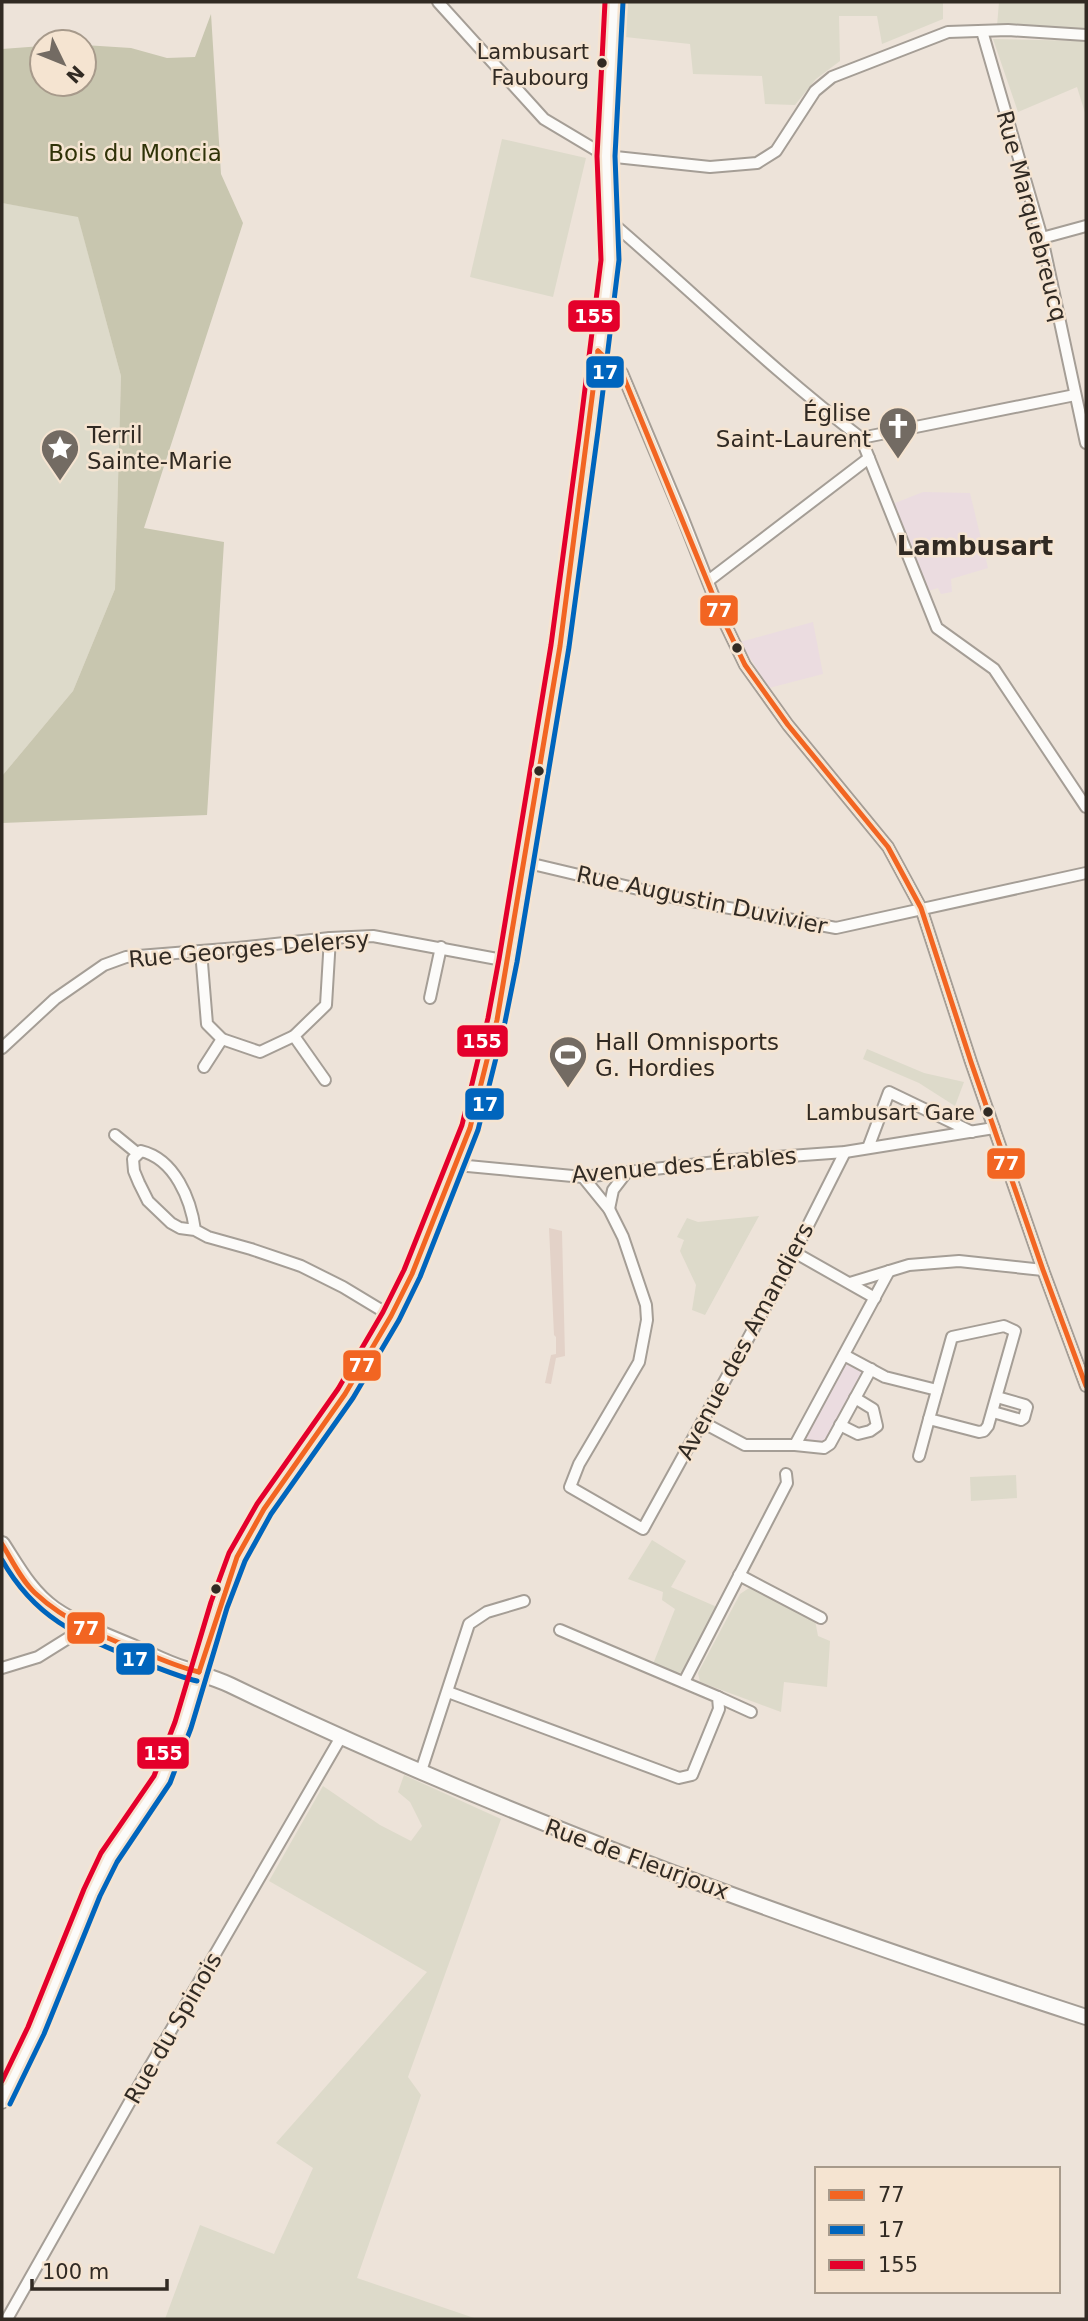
<svg xmlns="http://www.w3.org/2000/svg" width="1088" height="2321" viewBox="0 0 1088 2321" font-family="'DejaVu Sans',sans-serif">
<style>
.industrial{fill:#e3d2c8}
.education{fill:#ebdce0}
.green{fill:#dddaca}
.forest{fill:#c8c6af}
.lines{fill:none;stroke-linecap:round;stroke-linejoin:round}
.minor-casing{stroke:#a59e96;stroke-width:14}
.tertiary-casing{stroke:#a59e96;stroke-width:18}
.secondary-casing{stroke:#a59e96;stroke-width:19}
.minor{stroke:#fcfbf9;stroke-width:10}
.tertiary{stroke:#fcfbf9;stroke-width:14}
.secondary{stroke:#fcfbf9;stroke-width:16}
.bus-1-casing{stroke:#f5e4d1;stroke-width:10}
.bus-2-casing{stroke:#f5e4d1;stroke-width:10}
.bus-3-casing{stroke:#f5e4d1;stroke-width:10}
.bus-1{stroke:#f26522;stroke-width:5}
.bus-2{stroke:#0065bd;stroke-width:5}
.bus-3{stroke:#e4002b;stroke-width:5}
.bus-dot{fill:#312a23;stroke:#f5e4d1;stroke-width:2.5}
.labels{text-anchor:middle;stroke-width:5;stroke-linejoin:round;paint-order:stroke}
.bus-label{font-size:21px;fill:#312a23;stroke:#f5e4d1;text-anchor:end}
.park-label{font-size:23px;fill:#2f3207;stroke:#f5e4d1}
.street-label{font-size:23px;fill:#312a23;stroke:#f5e4d1}
.poi-label{font-size:23px;fill:#312a23;stroke:#f5e4d1;text-anchor:start}
.quarter-label{font-size:26px;font-weight:bold;fill:#312a23;stroke:#f5e4d1}
.line-badge{stroke:#f5e4d1;stroke-width:2.5}
.badge-label{font-size:19px;text-anchor:middle;font-weight:bold;fill:#fff}
</style>
<rect width="100%" height="100%" fill="#ede3d9"/>
<path class="industrial" d="M549,1228l13,3 3,125 -9,2 -5,26 -6,-1 6,-28 5,-1v-17l-2,-2z"/>
<g class="education">
<path d="M923,492l47,1 18,75 -37,11 1,13 -11,2 -3,-6 -10,3 -38,-86z"/>
<path d="M813,622l10,52 -54,14 -29,-46z"/>
<path d="M844,1361l21,10 -39,73 -25,-4z"/>
</g>
<g class="green">
<path d="M628,2h315v17l-61,25 -5,-28h-38l1,45 -24,18 -21,26 -30,-1 -3,-28 -69,-2 -3,-30 -65,-7z"/>
<path d="M999,2h87v26l-89,-2z"/>
<path d="M993,39l93,2v75l-9,-29 -59,25z"/>
<path d="M502,139l84,19 -33,139 -83,-20z"/>
<path d="M2,203l76,13 43,160 -6,213 -42,102 -71,85z"/>
<path d="M867,1049l57,24 40,9 -9,24 -36,-23 -56,-24z"/>
<path d="M759,1216l-54,99 -13,-5 4,-25 -16,-34 4,-11 -7,-3 10,-19 11,4z"/>
<path d="M1016,1475l1,23 -46,3 -1,-24z"/>
<path d="M652,1540l34,21 -15,26 46,20 -35,66 -13,-2 -16,-7 22,-55 -13,-9 1,-8 -35,-13z"/>
<path d="M749,1588l66,32 3,16 12,5 -3,46 -43,-5 -3,30 -81,-30 -2,-9 42,-79z"/>
<path d="M404,1775l97,44 -93,258 13,18 -64,183 120,41h-312l35,-94 74,29 39,-86 -37,-25 151,-171 -158,-91 54,-95 57,39 31,16 11,-15 -12,-24 -12,-10z"/>
</g>
<path class="forest" d="M211,14l10,160 22,49 -99,305 80,14 -17,273 -205,8v-47l71,-85 42,-102 6,-213 -43,-159 -76,-14v-154l40,-3v38h42v-39l47,3 36,10 28,-1z"/>
<g class="lines">
<g class="minor-casing">
<g id="minor">
<path d="M438,2l106,117 62,37 104,11 47,-4 19,-12 39,-60 17,-14 116,-45 60,-2 78,5"/>
<path d="M982,31l60,207 44,205"/>
<path d="M610,221c84,72 163,150 251,217"/>
<path d="M1042,238l44,-12"/>
<path d="M598,351l24,22 60,143 39,99 24,50 43,60 100,122 33,61 50,154 72,208 43,116"/>
<path d="M861,438l76,190 57,41 92,138"/>
<path d="M861,438l214,-43"/>
<path d="M708,581l161,-123"/>
<path d="M524,862l152,36 160,30 250,-55"/>
<path d="M201,951l6,73 15,15 38,13 34,-16 32,-31 4,-67"/>
<path d="M430,998l11,-51"/>
<path d="M294,1036l31,44"/>
<path d="M2,1048l53,-49 49,-34 22,-8 112,-9 92,-10 43,-2 135,25"/>
<path d="M204,1067l18,-28"/>
<path d="M115,1135l22,18"/>
<path d="M868,1148l21,-56 83,40"/>
<path d="M457,1165l126,12 151,-17 111,-8 149,-24"/>
<path d="M583,1177l26,32 14,28 23,68 1,15 -8,42 -60,102 -9,23 73,42 139,-252 63,-125"/>
<path d="M609,1209l4,-19 13,-17"/>
<path d="M195,1230c-4,-30 -20,-71 -54,-79l-8,8 1,12 5,12 9,18 23,22 9,5 15,2 13,7 43,12 50,17 42,21 48,29"/>
<path d="M794,1252l81,46"/>
<path d="M850,1283l59,-18 50,-4 84,9"/>
<path d="M1004,1326l11,5 -27,95 -4,5 -5,1 -50,-13 23,-82z"/>
<path d="M844,1355l41,22 52,13"/>
<path d="M993,1412l28,8 3,-2 3,-11 -2,-2 -28,-8"/>
<path d="M702,1422l43,23h50l29,3 6,-4 41,-75"/>
<path d="M840,1425l18,9 12,-3 7,-5 -4,-17 -18,-11"/>
<path d="M795,1445l94,-174"/>
<path d="M919,1456l10,-37"/>
<path d="M739,1575l82,43"/>
<path d="M2,1668l36,-11 48,-30"/>
<path d="M684,1682l103,-199 -1,-9"/>
<path d="M448,1692l231,86 13,-3 27,-66 -1,-12 -158,-67"/>
<path d="M718,1697l33,15"/>
<path d="M421,1771l48,-147 18,-12 37,-11"/>
<path d="M7,2319l134,-237 200,-345"/>
</g>
</g>
<g class="tertiary-casing">
<path id="tertiary" d="M2,1544c15,23 28,48 52,65 25,17 53,27 81,39 16,7 33,16 50,21 15,5 30,9 45,16 276,133 565,237 856,332"/>
</g>
<g class="secondary-casing">
<path id="secondary" d="M2,2100l34,-69 56,-139 17,-35 36,-50 17,-27 21,-55 36,-120 18,-48 27,-48 81,-115 46,-78 21,-42 58,-146 27,-108 11,-59 52,-315 29,-216 21,-170 -4,-104 8,-154"/>
</g>
<use href="#minor" class="minor"/>
<use href="#tertiary" class="tertiary"/>
<use href="#secondary" class="secondary"/>
<g class="bus-1-casing">
<g id="bus-1">
<path d="M598,351l24,22 99,242 24,50 43,60 100,122 33,61 50,154 72,208 43,116"/>
<path d="M2,1544c10,16 19,36 33,49 32,30 73,46 113,61 17,7 33,14 51,18"/>
<path d="M199,1672l38,-115 27,-48 81,-115 46,-78 21,-42 58,-146 27,-108 63,-374 38,-295"/>
</g>
</g>
<g class="bus-2-casing">
<g id="bus-2">
<path d="M2,1560c33,58 74,75 133,99 21,8 41,17 62,22"/>
<path d="M10,2104l34,-70 56,-138 17,-34 53,-79 21,-55 36,-120 18,-47 26,-47 82,-116 46,-78 21,-43 58,-147 27,-108 12,-60 52,-315 29,-216 21,-171 -4,-104 8,-154"/>
</g>
</g>
<g class="bus-3-casing">
<path id="bus-3" d="M2,2081l26,-54 56,-138 17,-36 53,-77 21,-54 36,-120 18,-49 28,-49 81,-115 45,-77 21,-42 58,-145 26,-107 11,-59 52,-314 29,-216 21,-169 -4,-104 8,-154"/>
</g>
<use href="#bus-1" class="bus-1"/>
<use href="#bus-2" class="bus-2"/>
<use href="#bus-3" class="bus-3"/>
</g>
<defs>
<g id="church-pin" transform="scale(2.0125)"><path d="M0 17L-7.5 6A9.5 9.5 0 1 1 7.5 6Z" fill="#736b63" stroke="#f5e4d1"/><path d="M-1.2-6h2.4v3.5h3.3v2.4h-3.3V6h-2.4V-.1h-3.3v-2.4h3.3Z" fill="#fff"/></g>
<g id="sight-pin" transform="scale(2.0125)"><path d="M0 17L-7.5 6A9.5 9.5 0 1 1 7.5 6Z" fill="#736b63" stroke="#f5e4d1"/><path d="M0-6L1.8-2.2L6-1.7L2.9 1.2L3.7 5.4L0 3.3L-3.7 5.4L-2.9 1.2L-6-1.7L-1.8-2.2Z" fill="#fff"/></g>
<g id="stadium-pin" transform="scale(2.0125)"><path d="M0 17L-7.5 6A9.5 9.5 0 1 1 7.5 6Z" fill="#736b63" stroke="#f5e4d1"/><path d="M0-5a6.5 5 0 1 0 0 10a6.5 5 0 1 0 0-10ZM-3.5-1.8h7v3.6h-7Z" fill="#fff"/></g>
</defs>
<g fill-rule="evenodd">
<use href="#church-pin" x="898" y="426"/>
<use href="#sight-pin" x="60" y="448"/>
<use href="#stadium-pin" x="568" y="1055"/>
</g>
<g class="bus-dot">
<circle cx="602" cy="63" r="6"/>
<circle cx="737" cy="648" r="6"/>
<circle cx="539" cy="771" r="6"/>
<circle cx="988" cy="1112" r="6"/>
<circle cx="216" cy="1589" r="6"/>
</g>
<g class="labels">
<g class="bus-label">
<text x="589" y="59">Lambusart<tspan x="589" dy="26">Faubourg</tspan></text>
<text x="975" y="1120">Lambusart Gare</text>
</g>
<g class="park-label">
<text x="135" y="161">Bois du Moncia</text>
</g>
<g class="street-label">
<text transform="translate(1032 216) rotate(75)" y="8">Rue Marquebreucq</text>
<text transform="translate(702 900) rotate(12)" y="8">Rue Augustin Duvivier</text>
<text transform="translate(249 949) rotate(-5)" y="8">Rue Georges Delersy</text>
<text transform="translate(684 1165) rotate(-5)" y="8">Avenue des Érables</text>
<text transform="translate(745 1341) rotate(-62)" y="8">Avenue des Amandiers</text>
<text transform="translate(637 1859) rotate(20)" y="8">Rue de Fleurjoux</text>
<text transform="translate(173 2028) rotate(-60)" y="8">Rue du Spinois</text>
</g>
<g class="poi-label">
<text x="871" y="421" text-anchor="end">Église<tspan x="871" dy="26">Saint-Laurent</tspan></text>
<text x="87" y="443">Terril<tspan x="87" dy="26">Sainte-Marie</tspan></text>
<text x="595" y="1050">Hall Omnisports<tspan x="595" dy="26">G. Hordies</tspan></text>
</g>
<g class="quarter-label">
<text x="975" y="555">Lambusart</text>
</g>
</g>
<g class="line-badge">
<rect x="567" y="299" width="54" height="34" rx="7" fill="#e4002b"/>
<rect x="585" y="355" width="40" height="34" rx="7" fill="#0065bd"/>
<rect x="699" y="594" width="40" height="33" rx="7" fill="#f26522"/>
<rect x="456" y="1024" width="53" height="34" rx="7" fill="#e4002b"/>
<rect x="464" y="1087" width="41" height="34" rx="7" fill="#0065bd"/>
<rect x="986" y="1147" width="40" height="33" rx="7" fill="#f26522"/>
<rect x="342" y="1349" width="40" height="33" rx="7" fill="#f26522"/>
<rect x="66" y="1611" width="40" height="34" rx="7" fill="#f26522"/>
<rect x="115" y="1642" width="41" height="34" rx="7" fill="#0065bd"/>
<rect x="136" y="1736" width="54" height="34" rx="7" fill="#e4002b"/>
</g>
<g class="badge-label">
<text x="594" y="323">155</text>
<text x="605" y="379">17</text>
<text x="719" y="617">77</text>
<text x="482" y="1048">155</text>
<text x="485" y="1111">17</text>
<text x="1006" y="1170">77</text>
<text x="362" y="1372">77</text>
<text x="86" y="1635">77</text>
<text x="135" y="1666">17</text>
<text x="163" y="1760">155</text>
</g>
<rect width="1088" height="2321" fill="none" stroke="#312a23" stroke-width="7"/>
<rect x="815" y="2167" width="245" height="126" fill="#f5e4d1" stroke="#a79a8b" stroke-width="2"/>
<rect x="829" y="2190" width="35" height="10" fill="#f26522" stroke="#a79a8b" stroke-width="2"/>
<text x="878" y="2202" font-size="21" fill="#312a23">77</text>
<rect x="829" y="2225" width="35" height="10" fill="#0065bd" stroke="#a79a8b" stroke-width="2"/>
<text x="878" y="2237" font-size="21" fill="#312a23">17</text>
<rect x="829" y="2260" width="35" height="10" fill="#e4002b" stroke="#a79a8b" stroke-width="2"/>
<text x="878" y="2272" font-size="21" fill="#312a23">155</text>
<g transform="translate(63 63) rotate(133)"><circle r="33" fill="#f5e4d1" stroke="#a79a8b" stroke-width="2"/>
<path d="M0-5L12 26L0 18L-12 26Z" fill="#736b63"/>
<text y="-10" font-size="19" font-weight="bold" text-anchor="middle" fill="#312a23">N</text>
</g>
<path d="M32 2279v10h135v-10" fill="none" stroke="#312a23" stroke-width="3.5"/>
<text x="42" y="2279" font-size="21" fill="#312a23" stroke="#f5e4d1" stroke-width="5" paint-order="stroke">100 m</text>
</svg>
